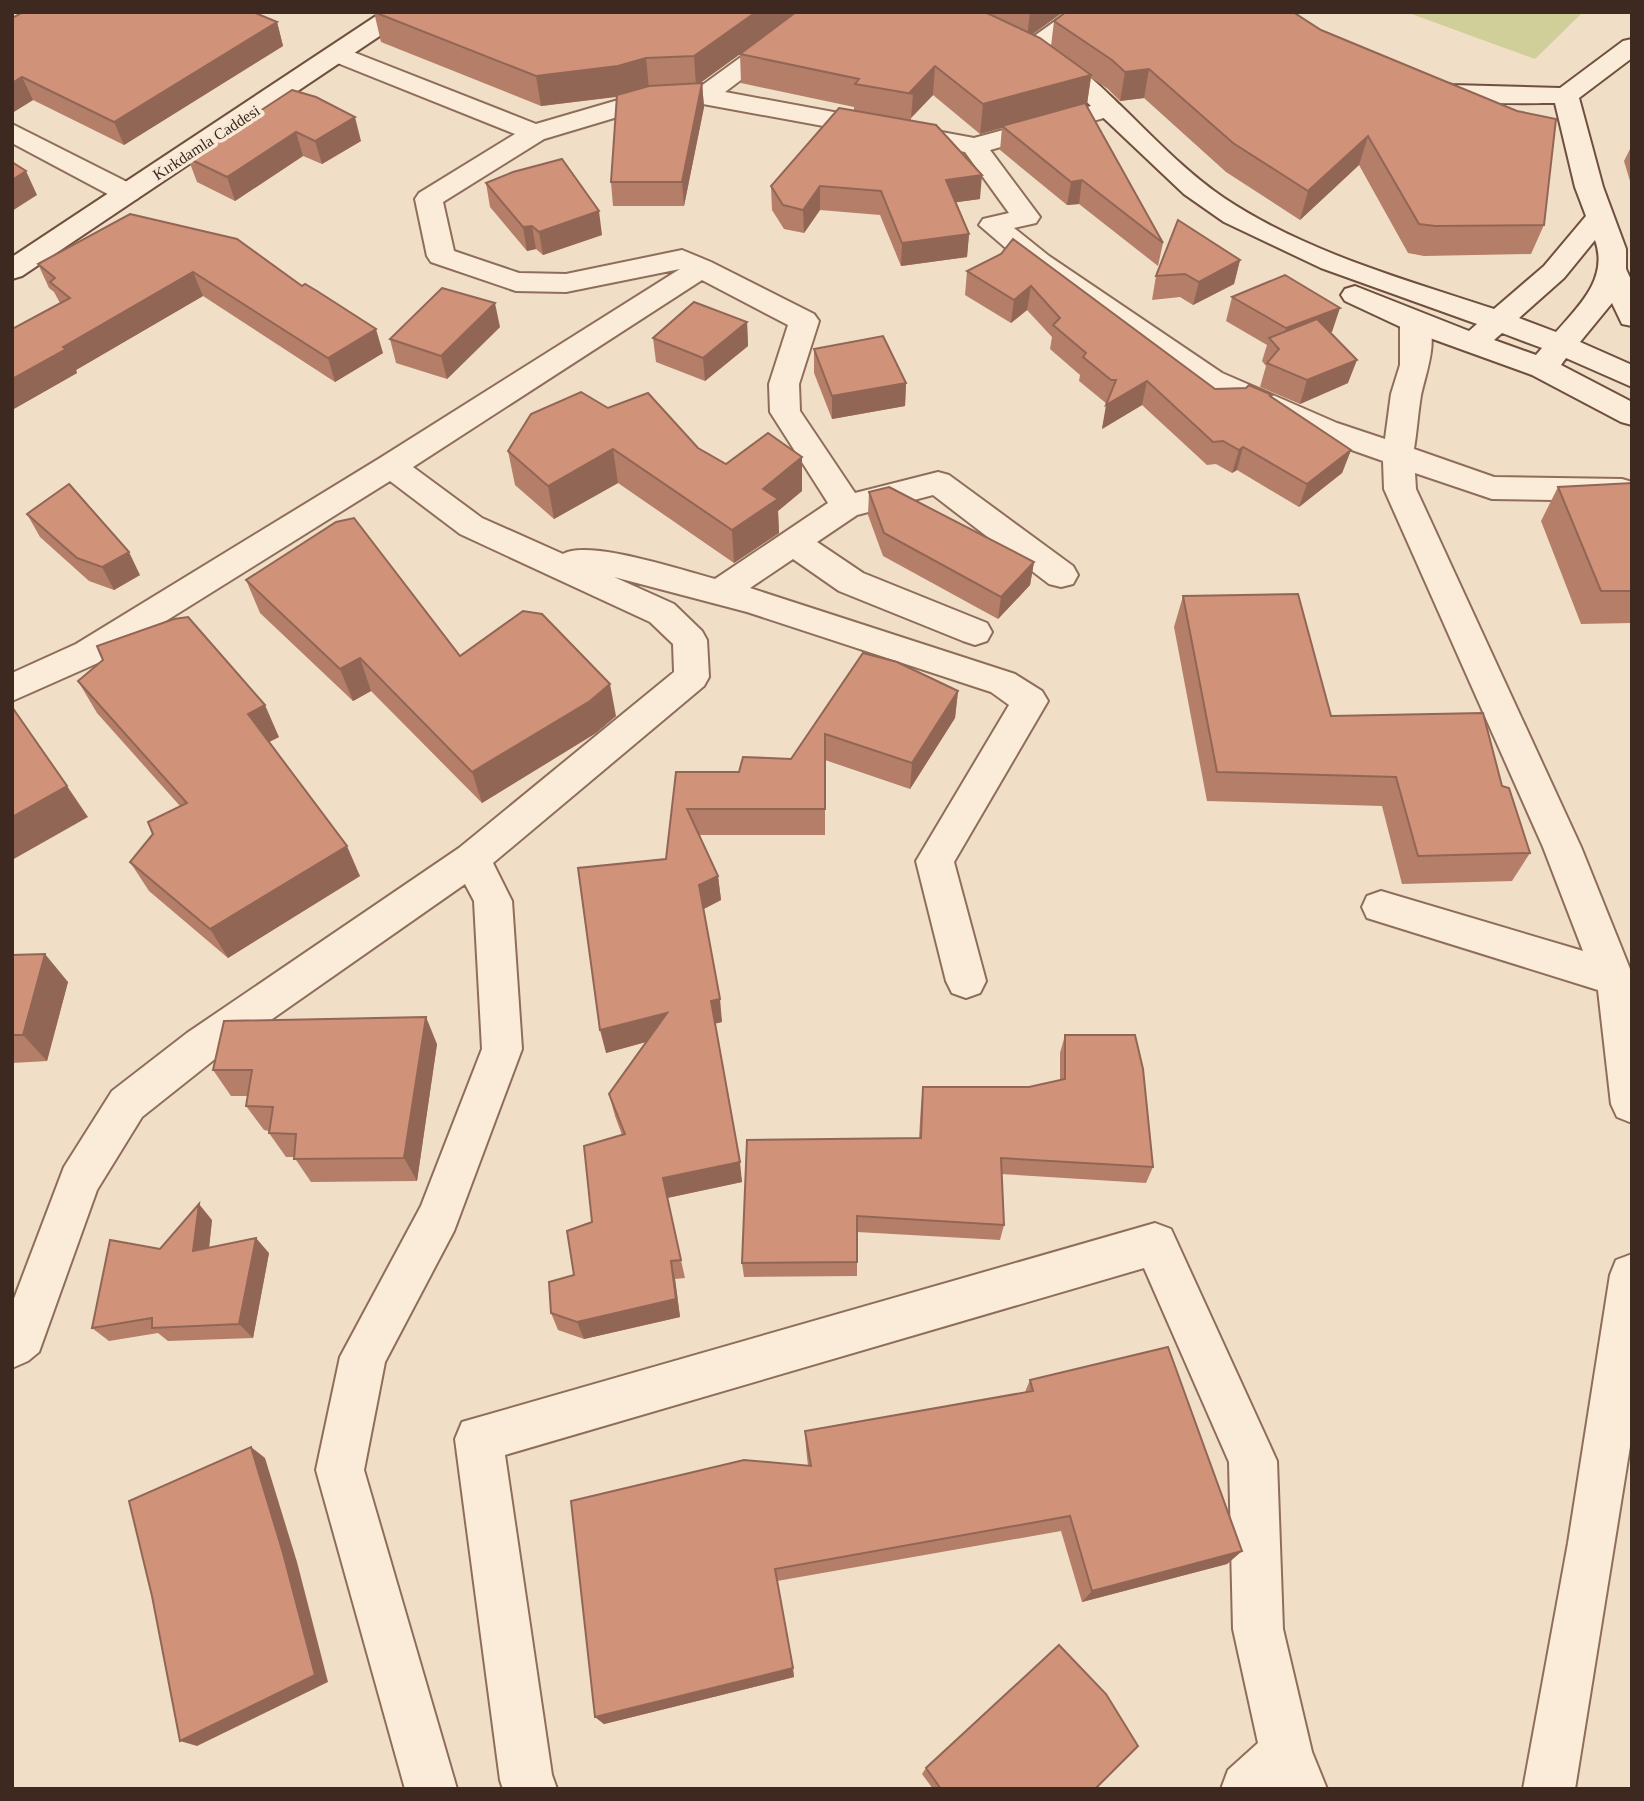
<svg xmlns="http://www.w3.org/2000/svg" width="1644" height="1801" viewBox="0 0 1644 1801" font-family="Georgia,serif">
<style>
.green{fill:#d0cf99}
.lines{fill:none;stroke-linecap:round;stroke-linejoin:round}
.street-casing{stroke:#8e6e5a;stroke-width:4}
.secondary-casing{stroke:#6f4f3d;stroke-width:4}
.street{fill:#fbecda;fill-rule:evenodd}
.secondary{fill:#fbecda;fill-rule:evenodd}
.wall{fill:#b47e69}
.shaded-wall{fill:#926655}
.building{fill:#d1927a;stroke:#926655;stroke-width:2}
.labels{text-anchor:middle;stroke-width:7;stroke-linejoin:round;paint-order:stroke}
.far-street-label{font-size:16px;fill:#3d291f;stroke:#f8e9d6}
</style>
<rect width="100%" height="100%" fill="#f1dec6"/>
<path class="green" d="M1406,12h177l-48,47z"/>
<g class="lines">
<g class="street-casing">
<g id="street">
<path d="M803,12h28l-106,80 249,46 135,-37 9,3 4,5 -4,5 -128,36 50,67 -4,6 -22,5 35,28 173,117 115,50 48,16 6,-45 9,-29v-43l5,-7 10,-2 10,2c15,23 1,57 -4,80 -3,18 -4,36 -7,54l80,28 128,2 10,3v29l-11,-3 -7,-7 -122,-2 -77,-26 1,16 165,358 51,127v149l-15,-6 -6,-13 -13,-114 -231,-72 -5,-11 5,-11 14,-5 202,60 -40,-104 -159,-358 -1,-28 -68,-24 -115,-50 -171,-119 -50,-43 4,-6 26,-6 -44,-61 -262,-48 -52,3 -107,32 -101,63 11,49 65,22 47,1 116,-24 29,12 103,52 5,7 -20,63 1,27 55,82 83,-21 11,3 124,91 5,9 -5,9 -12,3 -12,-3 -116,-89 -76,20 -40,27 46,31 124,50 5,9 -5,9 -12,4 -12,-4 -124,-50 -46,-32 -43,29 265,86 27,17 6,10 -94,161 32,119 -6,12 -14,5 -14,-5 -6,-12 -30,-120 93,-156 -18,-13 -244,-80 -133,-35 60,27 28,27 5,9 2,37 -5,9 -211,177 19,38 10,148 -68,182 -69,131 -21,108 93,319h-52l-89,-319 24,-113 81,-151 61,-157 -8,-148 -9,-17 -250,175 -73,58 -45,73 -58,162 -11,9 -16,7v-64l52,-137 48,-76 75,-58 272,-185 215,-176 -1,-28 -23,-22 -190,-88 -70,-53 -290,181 -88,39v-28l64,-29 304,-186 300,-189 -114,23 -50,-1 -85,-29 -4,-6 -12,-57 4,-6 96,-59 -185,-74 -3,-5 3,-5 9,-2 9,2 188,74 113,-33 48,-2zM702,280l86,45 -19,59 1,28 58,91 -113,76c-31,-8 -126,-40 -152,-25l-81,-36 -69,-51z"/>
<path d="M1068,12h28l-55,42 -9,2 -9,-2 -3,-5 3,-5z"/>
<path d="M12,124l125,63 4,6 -4,6 -10,2 -10,-2 -105,-56z"/>
<path d="M1155,1223l16,6 106,232 6,168 29,123 15,37h-106l7,-19 30,-27 -25,-114 -4,-167 -85,-194 -639,187 47,320 5,14h-54l-3,-9 -45,-341 7,-17z"/>
<path d="M1632,1254v180l-57,355h-52l45,-246 42,-268 6,-15z"/>
</g>
</g>
<g class="secondary-casing">
<g id="secondary">
<path d="M382,12h29l-3,5 -386,259 -10,3v-22z"/>
<path d="M1632,39v19l-53,40 24,89 23,62v20l6,13v44l-10,-2 -10,-21 -32,39 52,23v22l-66,-29 -5,7 71,37v23l-11,-3 -89,-47 -127,-46 -60,-28 -4,-6 4,-6 10,-3 114,45 8,-7 -156,-56 -97,-46 -40,-28 -111,-105 -38,-29 4,-5c26,-7 64,34 82,51 33,32 65,66 103,92 81,54 179,81 270,111l50,-43 42,-50 -11,-29 -20,-84c-28,0 -129,4 -144,-18l4,-5 9,-3 28,8 108,3 63,-47zM1595,240c14,38 -16,66 -39,92l-37,-14 45,-40zM1502,333l40,15 -6,7 -42,-15z"/>
</g>
</g>
<use href="#street" class="street"/>
<use href="#secondary" class="secondary"/>
</g>
<g class="wall">
<path d="M374,12h689l-31,23 19,11 3,-25 239,-9 251,213 -13,29 -107,2 -16,-3 -49,-88 -59,55 -74,-48 -82,-74 -24,3 -12,-12 -17,-11 -4,26 -2,1 78,138 -5,23 -79,-62 -12,1 -67,-55 2,-22 -22,6 -47,-39 -22,23v3l69,78 -24,3 13,32 -2,23 -66,9 -21,-51 -60,-5 -16,23 -20,-4 -12,-19 -1,-24 83,-75v-4l-113,-24 -1,-29 -40,29h2l2,24 -20,99h-71l-2,-24 6,-85 -76,9 -160,-64z"/>
<path d="M12,18l265,4 6,24 -159,99 -91,-45 -21,13z"/>
<path d="M316,97l45,44 -39,23 -19,-8 -68,45 -38,-19 -9,-24z"/>
<path d="M1632,145v43l-8,-27z"/>
<path d="M486,183l116,52 -59,20 -7,-6 -9,2 -37,-44z"/>
<path d="M130,214l253,139 -48,29 -132,-86 -127,74 1,3 -65,37v-81l48,-26 -6,-11 -5,-4 -11,-24z"/>
<path d="M1001,254l214,135 57,6v2l79,53 -9,23 -43,34 -62,-37 -5,3 -16,-9 -9,1 -65,-60 -40,24 5,-25 -28,-23 1,-6 -30,-26 2,-12 -25,-27 -16,13 -46,-28 2,-24z"/>
<path d="M1240,260l-6,24 -41,21 -13,-8 -28,3 4,-24z"/>
<path d="M1232,297l100,35h-2l18,51 -48,21 -40,-17 6,-21 -4,-5 5,-16 -41,-24z"/>
<path d="M747,322l1,24 -43,35 -49,-19 -3,-24z"/>
<path d="M500,327l-53,52 -51,-16 -6,-24z"/>
<path d="M814,349l92,34 -1,23 -73,13 -18,-46z"/>
<path d="M608,408l90,40 28,16 76,-7v34l-24,20 1,22 -45,30 -116,-80 -64,36 -39,-34 -7,-34z"/>
<path d="M1632,483v140l-51,1 -40,-103 17,-34z"/>
<path d="M869,492l165,70 -4,23 -32,34 -115,-63 -15,-41z"/>
<path d="M27,514l113,61 -26,15 -25,-9 -49,-44z"/>
<path d="M246,580l214,76 156,60 -20,17 -114,70 -111,-112 -18,10 -93,-88z"/>
<path d="M1183,596l148,120 171,70 28,67 -18,28 -110,3 -20,-78 -175,-5 -33,-174z"/>
<path d="M863,653l95,38 -3,27 -45,71 -85,-29v75h-126l19,41 3,24 -18,9 19,113 -7,1 27,159 -75,16 18,80 -10,1 5,38 -96,22 -26,-9 -7,-17 23,-38 48,-140 -7,-19 -6,-22 37,-52 -40,11 60,-194 10,-87h63l52,-13z"/>
<path d="M78,681l201,56 -10,5 91,134 -132,82 -79,-67 -19,-29 50,-56 -83,-93z"/>
<path d="M12,955l56,27 -21,79 -35,2z"/>
<path d="M1065,1035l88,132 -7,16 -145,-9 3,51 -4,15 -143,-8v44l-113,1 -2,-14 177,-125 2,-33 2,-18h106l31,-7v-27z"/>
<path d="M437,1044l-20,137 -106,1 -17,-25h-8l-17,-24v-2l-5,-1 -18,-24 2,-10h-17l-18,-26z"/>
<path d="M212,1220l-3,28 60,5 -16,85 -85,3 -10,-8 -49,8 -17,-13 68,-79z"/>
<path d="M1030,1380l212,171 -15,13 -145,38 -21,-71 -284,50 17,96 -190,47 -9,-7 213,-251 -2,-18 -1,-17 220,-39z"/>
<path d="M926,1768l169,21h-162l-11,-15z"/>
</g>
<g class="shaded-wall">
<path d="M756,12h42l-102,74 -2,-30z"/>
<path d="M1030,12h33l-36,26z"/>
<path d="M277,22l6,24 -159,99 -10,-23z"/>
<path d="M646,58l3,30 -28,8 -80,10 -5,-30z"/>
<path d="M935,66l-2,29 -22,23 2,-24 -3,-2z"/>
<path d="M1149,69l-5,29 -24,3 5,-29z"/>
<path d="M1091,75l-4,29 -107,30 3,-30z"/>
<path d="M22,77l11,23 -21,13v-30z"/>
<path d="M702,83l2,24 -20,99 -2,-24z"/>
<path d="M355,117l6,24 -39,23 -7,-23z"/>
<path d="M296,132l7,24 -68,45 -8,-24z"/>
<path d="M1368,136l-9,29 -59,55 8,-29z"/>
<path d="M26,171l11,24 -25,16v-31z"/>
<path d="M982,175l-2,24 -36,5 2,-24z"/>
<path d="M1082,180l-3,24 -12,1 4,-23z"/>
<path d="M820,186v24l-16,23 -1,-23z"/>
<path d="M599,211l3,24 -59,20 -4,-23z"/>
<path d="M532,226l4,23 -9,2 -4,-24z"/>
<path d="M969,234l-2,23 -66,9 1,-23z"/>
<path d="M1240,260l-6,24 -41,21 6,-23z"/>
<path d="M193,272l10,24 -127,74 1,3 -65,37v-31l51,-32z"/>
<path d="M1031,286l-4,24 -16,13 3,-23z"/>
<path d="M495,303l5,24 -53,52 -6,-23z"/>
<path d="M1340,308l-8,24 -53,20 7,-24z"/>
<path d="M747,322l1,24 -43,35 -2,-23z"/>
<path d="M376,329l7,24 -48,29 -7,-24z"/>
<path d="M1357,360l-9,23 -48,21 7,-24z"/>
<path d="M1147,381l-5,24 -40,24 4,-24z"/>
<path d="M906,383l-1,23 -73,13v-23z"/>
<path d="M1243,447l-6,23 -5,3 7,-23z"/>
<path d="M613,449l5,34 -64,36 -6,-33z"/>
<path d="M1351,450l-9,23 -43,34 8,-23z"/>
<path d="M802,457v34l-24,20 1,22 -45,30 -2,-33 31,-41z"/>
<path d="M129,552l11,23 -26,15 -12,-23z"/>
<path d="M1034,562l-4,23 -32,34 3,-22z"/>
<path d="M360,658l11,33 -18,10 -13,-32z"/>
<path d="M610,684l6,32 -20,17 -114,70 -10,-31z"/>
<path d="M958,691l-3,27 -45,71 2,-26z"/>
<path d="M265,705l14,32 -16,8 -15,-31z"/>
<path d="M67,786l21,31 -76,43v-43z"/>
<path d="M347,846l13,30 -132,82 -18,-29z"/>
<path d="M718,876l3,24 -19,10 -3,-25z"/>
<path d="M45,954l23,28 -21,79 -24,-26z"/>
<path d="M720,999l2,23 -8,2 -3,-23z"/>
<path d="M667,1013l4,22 -65,18 -6,-23z"/>
<path d="M426,1017l11,27 -20,137 -13,-23z"/>
<path d="M740,1162l2,20 -75,16 -4,-20z"/>
<path d="M199,1204l13,16 -5,46 -14,-15z"/>
<path d="M256,1238l13,15 -16,85 -14,-14z"/>
<path d="M671,1261l4,18 5,38 -96,22 -7,-17z"/>
<path d="M251,1447l14,11 32,104 31,120 -131,64 -17,-5z"/>
<path d="M1242,1551l-15,13 -145,38 10,-11z"/>
<path d="M793,1668l1,9 -190,47 -9,-7z"/>
</g>
<g class="building">
<path d="M23,12h230l24,10 -163,100 -92,-45 -10,6v-65z"/>
<path d="M374,12l303,1 79,-1 -62,44 -48,2 -28,8 -82,10z"/>
<path d="M796,12h189l55,26 51,37 -108,29 -48,-38 -25,26 3,2 -58,-10 4,-5 -119,-25z"/>
<path d="M1066,12h227l28,18 196,81 39,8 -12,106 -109,1 -16,-2 -51,-88 -60,55 -75,-48 -84,-74 -24,3 -13,-12 -58,-39z"/>
<path d="M702,83l-20,99h-71l6,-87 32,-9z"/>
<path d="M292,90l24,7 39,20 -40,24 -19,-9 -69,45 -39,-19z"/>
<path d="M1085,103l78,140 -81,-63 -11,2 -69,-56z"/>
<path d="M839,108l97,17 46,50 -36,5 23,54 -67,9 -21,-52 -61,-5 -17,24 -20,-5 -12,-19z"/>
<path d="M562,159l37,52 -60,21 -7,-6 -9,1 -37,-44 27,-11z"/>
<path d="M12,162l14,9 -14,9z"/>
<path d="M130,214l107,25 65,47 3,-2 12,7 59,38 -48,29 -135,-86 -130,75 3,2 -54,30v-50l58,-31 -20,-16 5,-4 -17,-14z"/>
<path d="M1178,220l62,40 -41,22 -14,-8 -29,2z"/>
<path d="M1013,239l202,150 31,-1 3,-3 23,10 -2,1 81,54 -44,34 -64,-37 -4,3 -16,-9 -10,1 -66,-61 -41,24 10,-25h-5l-28,-23 3,-4 -33,-28 7,-7 -29,-32 -17,14 -47,-29 34,-17z"/>
<path d="M1285,275l55,33 -54,20 -54,-31z"/>
<path d="M442,288l53,15 -54,53 -51,-17z"/>
<path d="M694,302l53,20 -44,36 -50,-20z"/>
<path d="M1317,319l40,41 -50,20 -40,-17 12,-14 -10,-11z"/>
<path d="M883,336l23,47 -74,13 -18,-47z"/>
<path d="M581,392l27,16 40,-15 50,55 28,16 42,-31 34,24 -39,32 15,10 -46,31 -119,-81 -65,37 -40,-35 23,-37z"/>
<path d="M1632,483v108h-31l-43,-104z"/>
<path d="M69,484l60,68 -27,15 -25,-9 -50,-44z"/>
<path d="M889,487l145,75 -33,35 -117,-64 -15,-41z"/>
<path d="M354,518l106,138 63,-45 19,3 68,70 -20,17 -118,71 -112,-114 -20,11 -94,-89 90,-58z"/>
<path d="M1298,594l33,122 152,-3 19,73 7,2 21,65 -112,3 -22,-79 -179,-5 -34,-176z"/>
<path d="M188,617l77,88 -17,9 99,132 -137,83 -80,-67 23,-28 -5,-12 39,-19 -109,-122 25,-21 -6,-14 77,-27z"/>
<path d="M863,653l34,9 61,29 -46,72 -87,-29v75h-138l31,67 -19,9 21,114 -9,2 29,161 -77,16 18,82 -10,1 5,38 -99,23 -26,-9 -2,-31 25,-7 -7,-44 25,-9 -8,-76 41,-12 -16,-40 58,-81 -67,17 -22,-162 88,-9 10,-87h63l4,-15 48,2z"/>
<path d="M12,707l55,79 -55,31z"/>
<path d="M45,954l-22,81h-11v-80z"/>
<path d="M426,1017l-22,141 -110,1 2,-25 -27,-1 4,-26 -27,-1 6,-36h-39l11,-49z"/>
<path d="M1065,1035h70l8,34 10,98 -152,-9 3,67 -147,-9v46l-115,1 5,-123 174,-2 2,-51h106l36,-8z"/>
<path d="M199,1204l-6,47 63,-13 -17,86 -87,4v-10l-60,10 18,-88 50,9z"/>
<path d="M1168,1347l74,204 -150,40 -22,-75 -295,53 18,99 -198,49 -24,-216 173,-41 67,6 -6,-35 228,-40 -3,-11z"/>
<path d="M251,1447l32,106 32,122 -135,66 -28,-145 -23,-95z"/>
<path d="M1059,1645l47,49 32,52 -43,43h-154l-15,-21z"/>
</g>
<g class="labels">
<g class="far-street-label">
<text transform="translate(206 142) rotate(-33)" y="6">Kırkdamla Caddesi</text>
</g>
</g>
<rect width="1644" height="1801" fill="none" stroke="#3d291f" stroke-width="28"/>
</svg>
